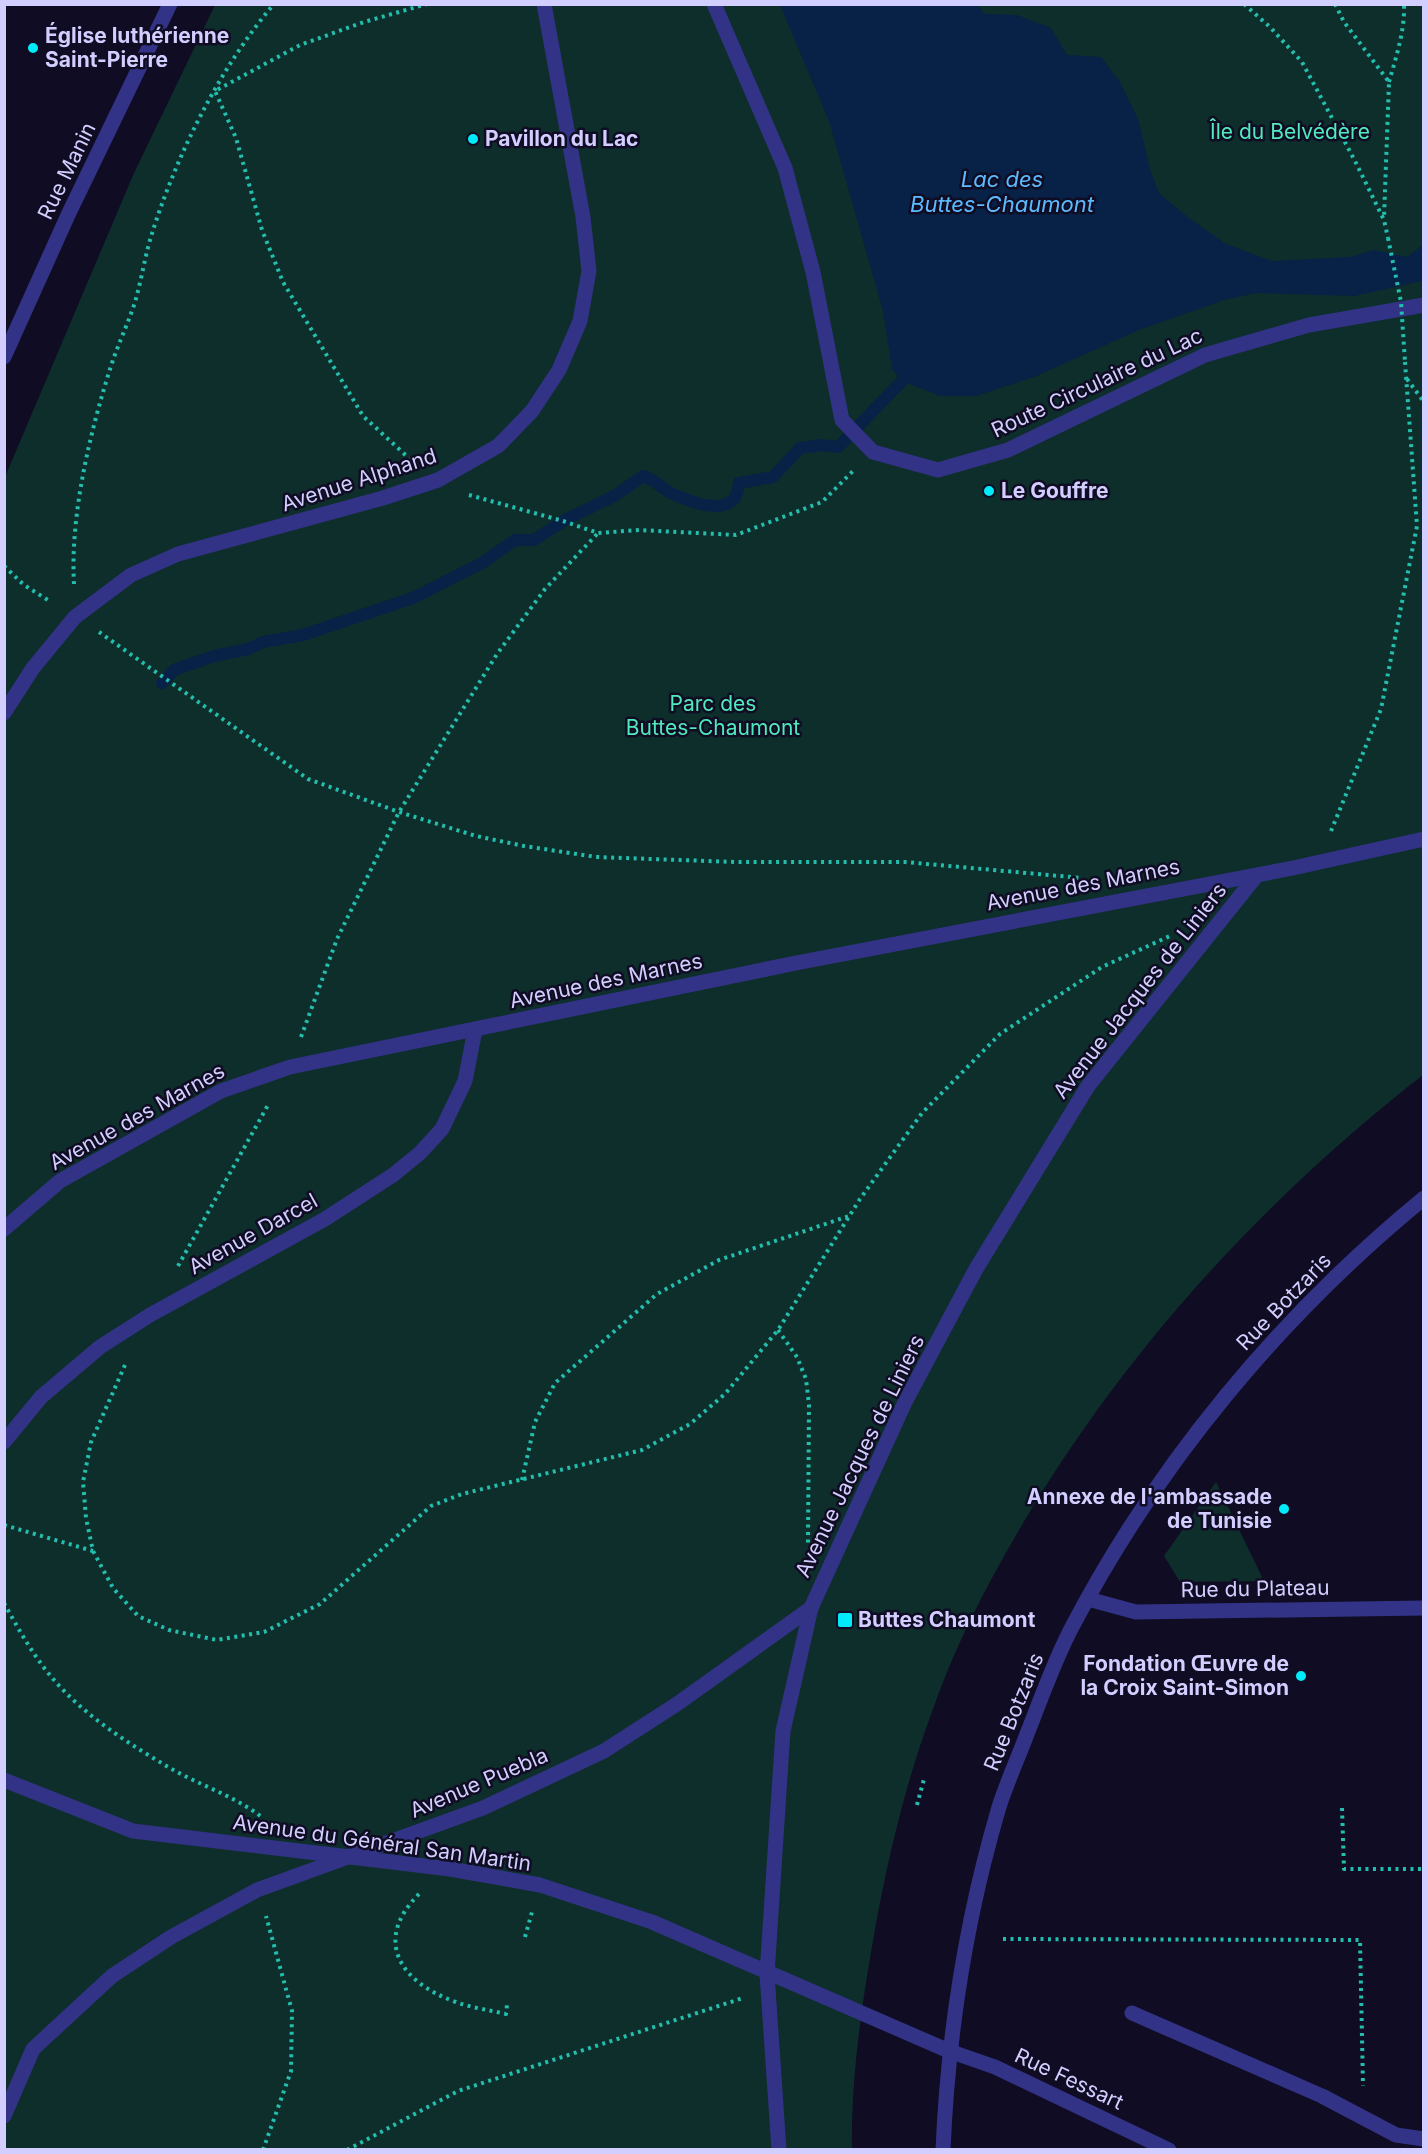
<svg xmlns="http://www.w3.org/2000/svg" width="1428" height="2154" viewBox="0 0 1428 2154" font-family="Inter,sans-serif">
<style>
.green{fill:#0e2e2b}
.water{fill:#072147}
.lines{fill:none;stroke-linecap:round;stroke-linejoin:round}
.stream{stroke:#072147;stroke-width:12}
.path{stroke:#23beae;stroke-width:4;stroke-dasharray:3 4.5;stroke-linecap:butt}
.service{stroke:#323387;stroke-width:15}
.pedestrian{stroke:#323387;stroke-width:15}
.minor{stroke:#323387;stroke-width:15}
.tertiary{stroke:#323387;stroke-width:15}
.path-bridge{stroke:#23beae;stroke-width:4;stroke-dasharray:3 4.5;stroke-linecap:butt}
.poi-dot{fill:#00ebf9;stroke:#0f0c23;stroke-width:2}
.labels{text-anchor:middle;stroke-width:5;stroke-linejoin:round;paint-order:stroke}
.poi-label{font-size:21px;font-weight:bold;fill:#d2ceff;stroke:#0f0c23;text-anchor:start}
.park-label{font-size:21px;fill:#50eabc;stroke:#0f0c23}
.street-label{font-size:21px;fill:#d2ceff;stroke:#0f0c23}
.water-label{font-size:22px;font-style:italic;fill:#5cbbff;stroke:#0f0c23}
</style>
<rect width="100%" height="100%" fill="#0f0c23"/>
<g class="green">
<path d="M215,5h1208v1070c-164,128 -304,282 -408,462 -32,55 -61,112 -82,172 -27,73 -44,144 -58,220 -13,74 -24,146 -23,220l-847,1v-1673l129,-304z"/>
<path d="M1216,1482l48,99 -84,1 -16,-26z"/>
</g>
<path class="water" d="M780,5h197l8,9 32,1 34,13 16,27 34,2 19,25 18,37 12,50 9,24 31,26 36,25 46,17 78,-4 24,-7 33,7 16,-12v36l-69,15 -98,-3 -32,7 -85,30 -105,47 -58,19h-36l-38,-15 -10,-12 -9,-58 -54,-190z"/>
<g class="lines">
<path class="stream" d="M162,683l12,-13 40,-14 34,-7 15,-7 40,-7 110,-37 69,-35 33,-23h19l29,-19 53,-26 27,-19c10,2 18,12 28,17 15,7 47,21 62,7 4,-3 5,-11 6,-17l34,-6 27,-29 21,-3 17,2 64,-66"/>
<g class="path">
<path d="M1244,4l26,23 32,35 53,99 29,59 4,18"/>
<path d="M1335,4l9,18 45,60 -5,136"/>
<path d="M1389,82c7,-25 16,-51 15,-78"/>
<path d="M1407,379l17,23"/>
<path d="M411,460l-48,-44 -80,-134 -21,-52 -26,-92 -21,-47 85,-46 64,-23 63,-18"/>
<path d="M469,495l94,26 35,12 41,-3 97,5 86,-33 31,-31"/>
<path d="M4,566l20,19 27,17"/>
<path d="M74,584c-4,-69 16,-152 37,-218 7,-22 17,-42 24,-64 6,-20 9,-41 15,-62 24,-80 69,-172 124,-236"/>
<path d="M99,632l209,147 91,33 77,24 48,10 72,11 139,5h170l177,16"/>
<path d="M1331,831l50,-122 36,-183 -12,-164"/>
<path d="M301,1037l36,-98 62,-127 98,-158 48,-65 53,-56"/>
<path d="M178,1266l90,-161"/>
<path d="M778,1330l19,27 9,22 3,26 -1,139"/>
<path d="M125,1365l-34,77 -8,40 3,36 7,33 20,37 25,28 31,14 48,10 47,-8 56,-28 111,-98 31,-12 180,-44 48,-26 35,-30 53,-64 82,-131 62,-86 78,-79 102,-67 70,-32"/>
<path d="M522,1480l13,-58 20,-39 102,-89 62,-34 130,-44"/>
<path d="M4,1525l89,26"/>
<path d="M4,1603c15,27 30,54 50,77 31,36 75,64 116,88 31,18 65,28 93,50"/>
<path d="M917,1805l7,-26"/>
<path d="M1342,1808l2,61h80"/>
<path d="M419,1894c-47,47 -18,89 37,108 16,6 33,8 50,12l1,-9"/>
<path d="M525,1937l7,-25"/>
<path d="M1003,1939l357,1 3,146"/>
<path d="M263,2150l28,-79 1,-60 -26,-95"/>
<path d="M347,2150l111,-59 285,-93"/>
</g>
<path class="service" d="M1132,2013l190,83 74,39 28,4"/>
<g class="pedestrian">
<path d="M714,4l71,164 28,104 29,148 31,32 65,18 70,-20 197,-95 104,-30 115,-20"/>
<path d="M4,713l29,-45 42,-51 56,-42 47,-21 205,-56 55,-18 60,-34 34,-35 27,-41 21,-49 9,-50 -6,-54 -39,-213"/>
<path d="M4,1229l56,-48 161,-90 69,-24 506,-104 497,-95 131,-29"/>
<path d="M4,1442l37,-45 59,-50 50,-32 175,-96 68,-44 27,-22 22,-24 23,-48 10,-51"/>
<path d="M4,1780l129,51 317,38 90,16 112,37 297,129"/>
<path d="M4,2116l29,-67 79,-73 59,-39 86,-47 226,-82 121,-57 73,-47 134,-96"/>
<path d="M779,2150l-12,-176 16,-243 28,-123 94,-206 71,-133 112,-183 169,-211"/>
</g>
<g class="minor">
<path d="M4,357l64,-142 102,-211"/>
<path d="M1088,1599l48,13 288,-4"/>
<path d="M949,2051l46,16 174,83"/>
</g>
<path class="tertiary" d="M943,2150c5,-117 23,-231 56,-343 8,-25 19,-49 28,-73 14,-35 27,-73 45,-107 86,-164 208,-311 352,-429"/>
<path class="path-bridge" d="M1388,238l13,64 4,60"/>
</g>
<g class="poi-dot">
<circle cx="33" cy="48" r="6"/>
<circle cx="473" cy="139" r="6"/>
<circle cx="989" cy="491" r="6"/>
<circle cx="1284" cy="1509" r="6"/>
<rect x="837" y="1612" width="16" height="16" rx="3"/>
<circle cx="1301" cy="1676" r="6"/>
</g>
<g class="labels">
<g class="poi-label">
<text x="45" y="43">Église luthérienne<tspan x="45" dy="24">Saint-Pierre</tspan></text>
<text x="485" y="146">Pavillon du Lac</text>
<text x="1001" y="498">Le Gouffre</text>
<text x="1272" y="1504" text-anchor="end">Annexe de l'ambassade<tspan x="1272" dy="24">de Tunisie</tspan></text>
<text x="858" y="1627">Buttes Chaumont</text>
<text x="1289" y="1671" text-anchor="end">Fondation Œuvre de<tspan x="1289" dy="24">la Croix Saint-Simon</tspan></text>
</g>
<g class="park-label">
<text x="1290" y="139">Île du Belvédère</text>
<text x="713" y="711">Parc des<tspan x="713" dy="24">Buttes-Chaumont</tspan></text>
</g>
<g class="street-label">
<text transform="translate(67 171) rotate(-64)" y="7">Rue Manin</text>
<text transform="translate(1097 383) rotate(-25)" y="7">Route Circulaire du Lac</text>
<text transform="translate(359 480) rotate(-18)" y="7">Avenue Alphand</text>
<text transform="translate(1083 885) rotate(-11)" y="7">Avenue des Marnes</text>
<text transform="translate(606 981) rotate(-12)" y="7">Avenue des Marnes</text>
<text transform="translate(1140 991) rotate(-52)" y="7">Avenue Jacques de Liniers</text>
<text transform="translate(137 1117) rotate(-29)" y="7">Avenue des Marnes</text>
<text transform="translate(253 1234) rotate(-29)" y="7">Avenue Darcel</text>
<text transform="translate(1284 1302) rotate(-46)" y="7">Rue Botzaris</text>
<text transform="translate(860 1456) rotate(-64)" y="7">Avenue Jacques de Liniers</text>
<text transform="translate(1255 1589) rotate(-1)" y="7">Rue du Plateau</text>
<text transform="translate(1014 1712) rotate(-68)" y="7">Rue Botzaris</text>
<text transform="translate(479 1783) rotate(-23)" y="7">Avenue Puebla</text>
<text transform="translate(382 1843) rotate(8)" y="7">Avenue du Général San Martin</text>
<text transform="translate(1069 2079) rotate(25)" y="7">Rue Fessart</text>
</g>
<g class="water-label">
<text x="1002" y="187">Lac des<tspan x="1002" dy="25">Buttes-Chaumont</tspan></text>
</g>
</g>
<rect width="1428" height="2154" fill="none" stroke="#d2ceff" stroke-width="12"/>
</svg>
